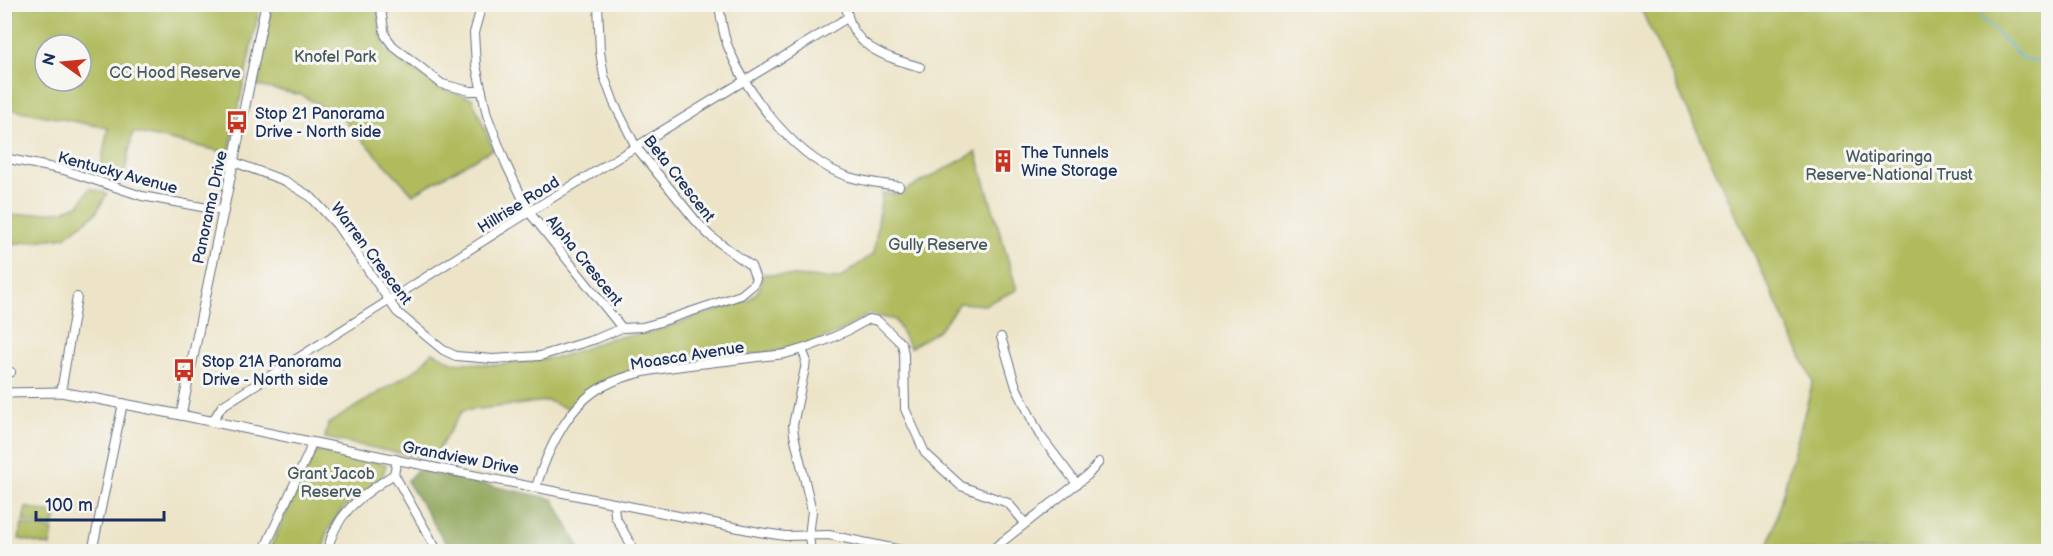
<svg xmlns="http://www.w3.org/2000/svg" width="2053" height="556" viewBox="0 0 2053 556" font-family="'Balsamiq Sans',sans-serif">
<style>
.green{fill:#b0bb5d;stroke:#66755e;stroke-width:1.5;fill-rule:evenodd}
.forest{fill:#8ca354;stroke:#546959;stroke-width:1.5}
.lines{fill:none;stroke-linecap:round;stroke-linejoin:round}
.stream{stroke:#5fb2db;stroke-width:2}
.minor-casing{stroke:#646e83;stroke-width:10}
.tertiary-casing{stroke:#646e83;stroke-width:11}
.minor{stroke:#fff;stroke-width:8}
.tertiary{stroke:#fff;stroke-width:9}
.labels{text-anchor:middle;stroke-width:6;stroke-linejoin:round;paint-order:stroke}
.park-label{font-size:16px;fill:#48595e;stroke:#f6f6f2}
.poi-label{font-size:16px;fill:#1b2f5e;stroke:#f6f6f2;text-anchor:start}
.street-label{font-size:16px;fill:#1b2f5e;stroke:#f6f6f2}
</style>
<rect width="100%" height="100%" fill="#f6f6f2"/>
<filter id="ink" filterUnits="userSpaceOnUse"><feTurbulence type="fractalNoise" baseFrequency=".0167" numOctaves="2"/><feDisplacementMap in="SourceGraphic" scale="12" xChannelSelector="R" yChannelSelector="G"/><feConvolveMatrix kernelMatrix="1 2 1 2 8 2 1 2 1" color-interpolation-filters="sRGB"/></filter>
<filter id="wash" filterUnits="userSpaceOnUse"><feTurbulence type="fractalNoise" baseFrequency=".008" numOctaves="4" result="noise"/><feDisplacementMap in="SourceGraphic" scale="24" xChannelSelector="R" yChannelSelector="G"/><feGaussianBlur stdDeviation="1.35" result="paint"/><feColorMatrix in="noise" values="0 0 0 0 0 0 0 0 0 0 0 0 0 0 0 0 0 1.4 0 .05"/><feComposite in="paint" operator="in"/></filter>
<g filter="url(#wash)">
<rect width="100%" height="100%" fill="#ede4c8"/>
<g class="green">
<path d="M4,5h256l-31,148 -96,-21 -10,49 -24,-5 9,-48 -103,-20zM45,45h36v36h-36z"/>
<path d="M272,5h105l7,42 54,41 34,10 21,51 -80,45 -72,-77 -40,-22 -44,-9z"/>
<path d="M1639,5h409v546h-281l46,-169z"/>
<path d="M976,152l41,138 -33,15 -24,-2 -21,27 -29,18 -15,-28 -27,-6c-62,46 -121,38 -192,49 -13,2 -29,2 -41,6 -25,10 -46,24 -67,40l-20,-8 -86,10 -30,49 -107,-22 3,-14 89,-55 16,-17 19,10 43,3 65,-8 52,-19 40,-6 97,-32 10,-10 4,-16 76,5 35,-26 8,-60 17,1z"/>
<path d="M90,188l17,6 -11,19 -31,24 -60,8v-29l58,-5 17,-7z"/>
<path d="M316,451l70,13 -4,15 -41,31 -14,22 -4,19 -55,1z"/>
<path d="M26,507l30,7 -3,14 -30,-7z"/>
<path d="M22,524l31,7 -3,15 -31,-7z"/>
</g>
<path class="forest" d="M417,470l136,29 28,52h-130l-44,-70z"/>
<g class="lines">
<path class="stream" d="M1980,16l44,44 24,1"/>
</g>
</g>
<g filter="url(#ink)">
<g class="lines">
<g class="minor-casing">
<g id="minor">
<path d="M380,4l5,31 8,11 49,38 28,7h12"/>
<path d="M482,4l-8,29 2,32 11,50 19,49 23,48 93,116"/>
<path d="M719,4c2,15 4,32 10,45 20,49 69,111 120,128 17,5 33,7 50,9"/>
<path d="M846,4c3,43 39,53 74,63"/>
<path d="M4,158l60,12 78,26 82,15"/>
<path d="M234,162l51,19 26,16 25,27 61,88 46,38 13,6 37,3 47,-3 56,-17 26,-11 20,-1 15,-4 84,-28 12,-10 3,-6 -5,-13 -42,-31 -13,-14 -60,-74 -22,-44 -10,-27 -4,-24 -2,-48"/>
<path d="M1001,337l15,50 23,47 38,50"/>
<path d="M802,350l4,9 -1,9 -12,57 1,10 18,76 -3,25 2,16"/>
<path d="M4,371l7,1"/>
<path d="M61,392l16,-95"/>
<path d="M212,422l10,-16 307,-194 318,-194"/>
<path d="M536,487c11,-36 33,-84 68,-101 28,-15 63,-18 94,-22 29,-3 58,-7 87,-10 31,-8 57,-19 84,-35l9,2 24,23 2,10 1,55 20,44 36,33 47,17 17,20"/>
<path d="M614,503l1,13 20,36"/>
<path d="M92,552l31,-149"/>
<path d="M263,552l45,-98 4,-12"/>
<path d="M327,552c9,-41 35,-56 67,-78"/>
<path d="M438,552l-44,-78 3,-14 362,72 26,4 44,-1 82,17"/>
<path d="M989,552l99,-77 11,-13"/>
</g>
</g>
<g class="tertiary-casing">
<g id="tertiary">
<path d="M4,393l57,-1 120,23 216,45"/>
<path d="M181,415l85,-411"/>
</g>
</g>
<use href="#minor" class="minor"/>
<use href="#tertiary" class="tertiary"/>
</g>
</g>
<defs>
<g id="bus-bare" transform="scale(1.8)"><path d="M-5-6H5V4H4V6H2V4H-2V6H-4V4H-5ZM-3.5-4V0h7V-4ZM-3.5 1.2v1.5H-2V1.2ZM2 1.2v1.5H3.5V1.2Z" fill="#c8321e" stroke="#f6f6f2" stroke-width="2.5" paint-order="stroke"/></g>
<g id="building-bare" transform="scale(1.8)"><path d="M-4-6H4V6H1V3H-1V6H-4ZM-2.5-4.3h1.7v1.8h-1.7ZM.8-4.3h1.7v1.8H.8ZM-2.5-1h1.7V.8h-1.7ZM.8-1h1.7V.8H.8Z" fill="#c8321e" stroke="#f6f6f2" stroke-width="2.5" paint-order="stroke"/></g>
</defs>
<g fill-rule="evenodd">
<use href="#bus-bare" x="237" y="122"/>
<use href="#building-bare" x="1003" y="161"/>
<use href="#bus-bare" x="184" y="370"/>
</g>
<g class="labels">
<g class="park-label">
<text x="335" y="62">Knofel Park</text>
<text x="175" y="78">CC Hood Reserve</text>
<text x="1889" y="162">Watiparinga<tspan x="1889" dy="18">Reserve-National Trust</tspan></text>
<text x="938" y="250">Gully Reserve</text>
<text x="331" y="479">Grant Jacob<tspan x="331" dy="18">Reserve</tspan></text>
</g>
<g class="poi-label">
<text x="255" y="119">Stop 21 Panorama<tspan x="255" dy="18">Drive - North side</tspan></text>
<text x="1021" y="158">The Tunnels<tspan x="1021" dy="18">Wine Storage</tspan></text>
<text x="202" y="367">Stop 21A Panorama<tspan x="202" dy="18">Drive - North side</tspan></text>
</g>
<g class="street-label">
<text transform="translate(118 172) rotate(15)" y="6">Kentucky Avenue</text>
<text transform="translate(680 178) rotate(52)" y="6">Beta Crescent</text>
<text transform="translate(518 204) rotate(-32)" y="6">Hillrise Road</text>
<text transform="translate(209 207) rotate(-78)" y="6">Panorama Drive</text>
<text transform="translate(372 253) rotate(53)" y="6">Warren Crescent</text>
<text transform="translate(585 260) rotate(51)" y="6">Alpha Crescent</text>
<text transform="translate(687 355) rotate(-9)" y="6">Moasca Avenue</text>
<text transform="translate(461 457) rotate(11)" y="6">Grandview Drive</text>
</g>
</g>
<rect width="2053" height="556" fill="none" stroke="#f6f6f2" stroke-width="24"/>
<g transform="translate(63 63) rotate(285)"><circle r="28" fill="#f6f6f2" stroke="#9ea6b7" stroke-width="1.5"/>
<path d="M0-4.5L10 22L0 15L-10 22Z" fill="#c8321e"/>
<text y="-9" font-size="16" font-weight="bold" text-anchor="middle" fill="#1b2f5e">N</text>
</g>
<path d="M36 511v9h128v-9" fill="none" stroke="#1b2f5e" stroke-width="3"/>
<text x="45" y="511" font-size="18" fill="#1b2f5e" stroke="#f6f6f2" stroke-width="4.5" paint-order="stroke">100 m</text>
</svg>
